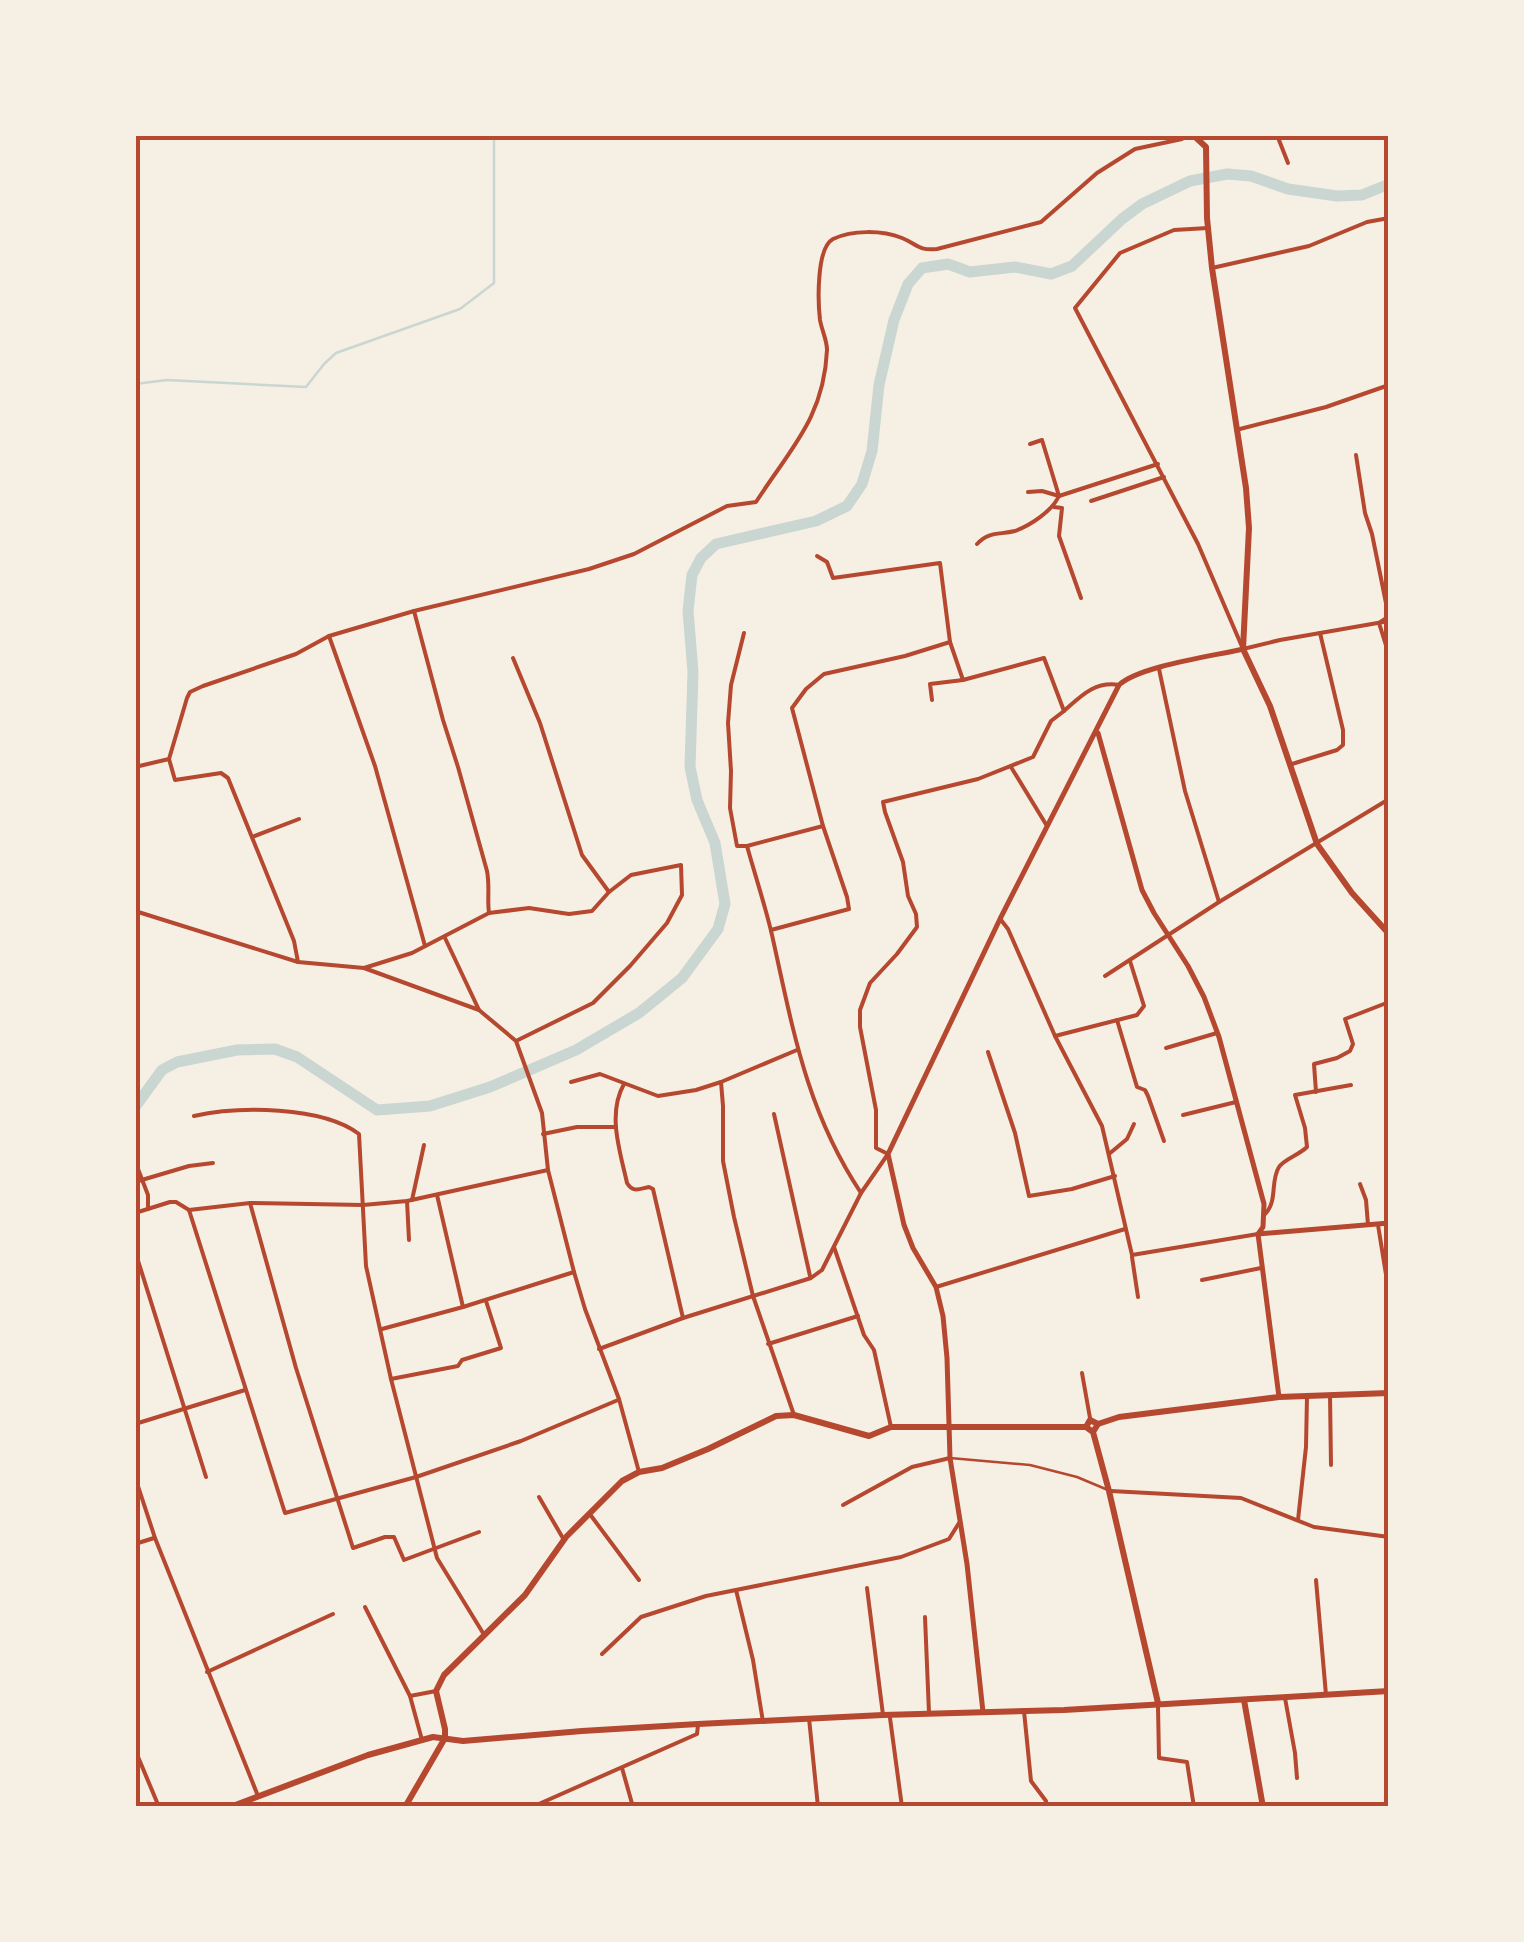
<svg xmlns="http://www.w3.org/2000/svg" width="1524" height="1942" viewBox="0 0 1524 1942" font-family="Lora,serif">
<style>
.lines{fill:none;stroke-linecap:round;stroke-linejoin:round}
.stream{stroke:#c9d6d2;stroke-width:2.5}
.river{stroke:#c9d6d2;stroke-width:11}
.pedestrian{stroke:#b5482f;stroke-width:2.5}
.minor{stroke:#b5482f;stroke-width:4}
.tertiary{stroke:#b5482f;stroke-width:5}
.secondary{stroke:#b5482f;stroke-width:6}
.primary{stroke:#b5482f;stroke-width:6}
.neatline{fill:none;stroke:#b5482f;stroke-width:4}
</style>
<rect width="100%" height="100%" fill="#f6efe4"/>
<g class="lines">
<path class="stream" d="M135,384l32,-4 139,7 18,-23 12,-11 124,-44 34,-26v-148"/>
<path class="river" d="M135,1107l27,-37 15,-8 60,-12 38,-1 22,8 80,53 53,-4 60,-19 86,-37 63,-37 43,-35 36,-49 7,-25 -10,-61 -18,-43 -7,-33 3,-95 -5,-61 4,-36 9,-17 15,-14 100,-23 31,-15 15,-22 10,-33 7,-66 15,-65 14,-36 14,-16 26,-4 22,8 45,-5 36,7 21,-8 50,-47 20,-15 48,-23 37,-7 24,2 37,13 49,7 25,-1 27,-11"/>
<path class="pedestrian" d="M950,1458l80,7 47,12 31,13"/>
<g class="minor">
<path d="M1277,135l11,28"/>
<path d="M1208,228l-34,2 -54,23 -45,55 123,236 45,105 37,-9 109,-19"/>
<path d="M1212,268l97,-22 58,-24 22,-4"/>
<path d="M1236,430l90,-23 63,-22"/>
<path d="M1030,444l12,-4 17,56 99,-32"/>
<path d="M1356,455l9,58 7,21 15,74 1,9 -9,6 10,32"/>
<path d="M1028,492l14,-1 17,5"/>
<path d="M1091,501l73,-24"/>
<path d="M1054,507l8,1 -3,28 22,62"/>
<path d="M977,544c12,-13 22,-9 38,-13 16,-6 37,-20 44,-35"/>
<path d="M817,556l10,6 6,16 107,-15 10,79 13,38"/>
<path d="M414,611l29,109 15,47 29,104c3,15 0,28 2,42"/>
<path d="M744,633l-13,52 -3,38 3,48 -1,37 7,38h10l76,-20"/>
<path d="M329,636l46,130 50,180"/>
<path d="M513,658l27,65 42,132 27,37"/>
<path d="M1159,669l26,122 34,111"/>
<path d="M932,700l-2,-16 33,-4 81,-22 20,53c17,-15 31,-30 55,-26"/>
<path d="M169,759l6,21 46,-7 7,5 66,163 4,21"/>
<path d="M1292,764l45,-14 6,-5v-15l-23,-97"/>
<path d="M135,767l34,-8 18,-61 3,-6 13,-6 93,-32 33,-18 85,-25 175,-42 45,-15 93,-48 29,-4c34,-53 68,-84 71,-152 0,-10 -5,-19 -7,-30 -2,-17 -4,-72 13,-81 19,-9 49,-9 69,-1 15,6 16,13 35,11l104,-27 56,-49 38,-24 47,-10 1,-4"/>
<path d="M1011,767l36,59"/>
<path d="M252,837l47,-18"/>
<path d="M747,846c8,29 18,59 25,89 21,94 34,175 89,258"/>
<path d="M135,911l163,51 66,6 115,42 37,31 26,72 6,57 26,102 11,37 34,90 20,73"/>
<path d="M1001,920l7,9 47,107 47,90 30,129 126,-21"/>
<path d="M771,930l78,-21 -2,-12 -24,-71 -31,-118 14,-19 18,-15 81,-18 45,-14"/>
<path d="M445,938l34,72"/>
<path d="M364,968l48,-15 77,-40 40,-5 40,6 23,-3 17,-19 22,-17 50,-10 1,30 -15,28 -37,43 -37,37 -75,37"/>
<path d="M1105,976l114,-74 170,-103"/>
<path d="M1117,1020l20,67 8,3 3,6 16,45"/>
<path d="M1055,1036l82,-21 7,-9 -14,-45"/>
<path d="M1166,1048l51,-15"/>
<path d="M988,1052l27,81 14,63 43,-7 43,-13"/>
<path d="M571,1082l29,-8 58,22 38,-6 25,-8 76,-32"/>
<path d="M721,1082l2,24v55l11,56 19,79 41,119"/>
<path d="M624,1084c-17,30 -4,67 3,99 6,10 12,6 22,4l4,2 30,129"/>
<path d="M1316,1092l-2,-28 23,-6 13,-7 3,-7 -8,-25 44,-17"/>
<path d="M774,1114l36,162"/>
<path d="M1183,1115l53,-13"/>
<path d="M194,1116c44,-10 128,-10 165,18l7,132 25,113 46,179 46,75"/>
<path d="M543,1134l34,-7h39"/>
<path d="M1109,1154l18,-15 7,-15"/>
<path d="M138,1169l10,26v14"/>
<path d="M135,1182l54,-16 24,-3"/>
<path d="M1360,1184l6,16 2,25"/>
<path d="M437,1195l26,112"/>
<path d="M412,1200l12,-55"/>
<path d="M407,1201l2,39"/>
<path d="M250,1203l46,165 57,180 32,-11h9l10,23 75,-28"/>
<path d="M189,1210l96,303 131,-36 105,-36 97,-41"/>
<path d="M135,1213l35,-11h6l13,8 61,-7 113,2 44,-4 141,-31"/>
<path d="M1265,1214c13,-13 5,-33 14,-47 5,-8 20,-12 28,-20l-2,-19 -10,-33 56,-10"/>
<path d="M1378,1225l11,68"/>
<path d="M834,1247l30,88 10,15 17,77"/>
<path d="M135,1251l71,226"/>
<path d="M1132,1257l6,40"/>
<path d="M1202,1280l59,-12"/>
<path d="M936,1287l189,-58"/>
<path d="M382,1329l81,-22 111,-35"/>
<path d="M768,1344l90,-28"/>
<path d="M599,1349l84,-31 128,-40 11,-8 39,-77 27,-39 -12,-6v-38l-16,-83v-17l10,-27 27,-29 20,-27 -1,-13 -8,-18 -5,-34 -18,-50 -2,-10 95,-23 55,-22 18,-36 13,-10"/>
<path d="M1082,1373l8,45"/>
<path d="M391,1379l67,-13 4,-6 39,-12 -15,-47"/>
<path d="M1330,1395l1,70"/>
<path d="M135,1424l110,-34"/>
<path d="M135,1477l20,61 103,258"/>
<path d="M1111,1491l130,7 73,29 75,10"/>
<path d="M539,1497l25,43"/>
<path d="M843,1505l69,-38 38,-9"/>
<path d="M589,1513l50,67"/>
<path d="M1298,1520l8,-73 1,-51"/>
<path d="M135,1544l19,-6"/>
<path d="M1316,1580l10,115"/>
<path d="M867,1588l16,127"/>
<path d="M736,1590l17,70 10,62"/>
<path d="M365,1607l45,89 26,-5"/>
<path d="M925,1617l4,96"/>
<path d="M602,1654l39,-37 65,-21 195,-39 48,-18 10,-16"/>
<path d="M207,1672l126,-58"/>
<path d="M410,1696l12,44"/>
<path d="M1285,1698l10,55 2,25"/>
<path d="M1158,1707l1,51 28,4 7,45"/>
<path d="M1024,1711l7,70 15,20v6"/>
<path d="M809,1718l9,89"/>
<path d="M890,1718l12,89"/>
<path d="M135,1731l3,7 -2,14 23,55"/>
<path d="M622,1768l11,39"/>
<path d="M532,1807l165,-73 1,-9"/>
</g>
<g class="tertiary">
<path d="M1098,733l44,157 12,23 34,53 16,31 15,40 45,167 -1,23 -5,7 21,163"/>
<path d="M1258,1234l131,-11"/>
<path d="M983,1712l-16,-148 -17,-106 -3,-100 -4,-42 -7,-29 -23,-39 -9,-23 -16,-71 112,-235 119,-234c20,-19 95,-29 124,-36"/>
</g>
<g class="secondary">
<path d="M1098,1424l21,-7 160,-20 110,-4"/>
<path d="M1093,1432l5,-8 -8,-4 -4,7 7,5 16,59 49,212"/>
<path d="M405,1807l40,-69v-9l-9,-38 8,-16 81,-80 41,-58 56,-56 17,-9 23,-4 46,-19 68,-33 18,-1 75,21 22,-9h195"/>
</g>
<g class="primary">
<path d="M1193,135l13,12 1,71 5,50 34,220 3,40 -6,121 27,57 47,138 35,49 37,41"/>
<path d="M1244,1700l19,107"/>
<path d="M230,1807l138,-52 65,-18 30,4 119,-10 116,-7 185,-9 181,-5 325,-19"/>
</g>
</g>
<rect width="1524" height="1942" fill="none" stroke="#f6efe4" stroke-width="275"/>
<rect x="138" y="138" width="1248" height="1666" class="neatline"/>
</svg>
